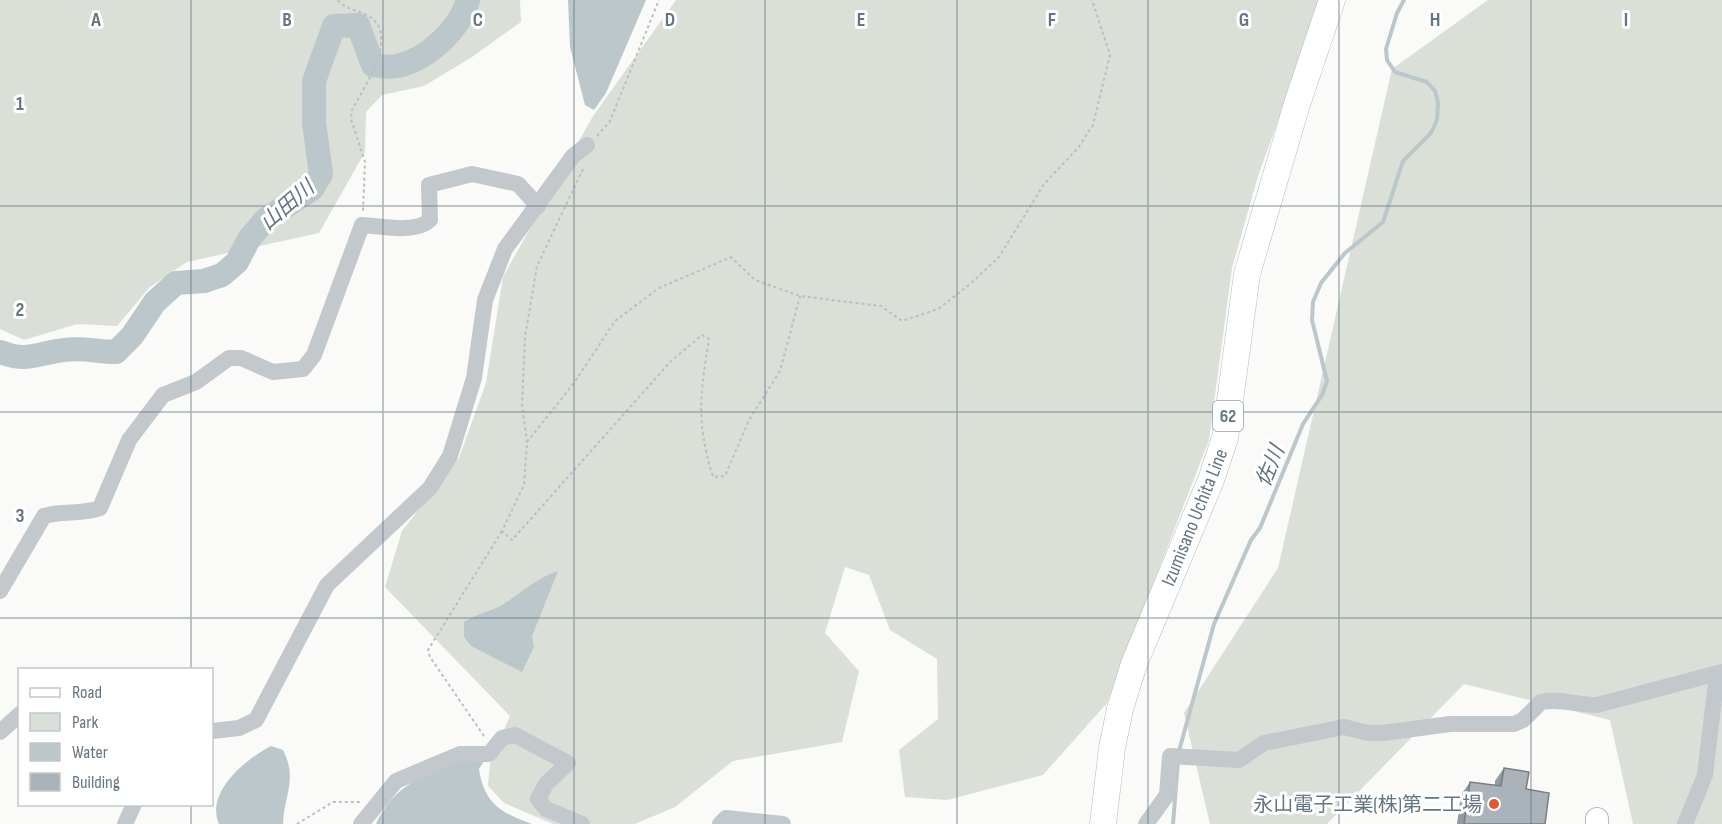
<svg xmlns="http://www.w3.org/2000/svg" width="1722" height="824" viewBox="0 0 1722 824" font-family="'Sofia Sans Condensed','Noto Sans JP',sans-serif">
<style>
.green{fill:#dadfd7}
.water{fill:#bbc7cb}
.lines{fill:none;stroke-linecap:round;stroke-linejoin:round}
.stream{stroke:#bbc7cb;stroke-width:4}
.river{stroke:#bbc7cb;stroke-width:24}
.secondary-casing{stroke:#b3babf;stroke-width:24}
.primary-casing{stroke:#b5babe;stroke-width:27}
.path{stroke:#bbbfc2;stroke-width:2;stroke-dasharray:3 3;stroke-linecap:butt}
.street{stroke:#c3c8cc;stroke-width:16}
.secondary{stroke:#fff;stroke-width:22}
.primary{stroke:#fff;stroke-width:26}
.wall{fill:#929a9f}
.building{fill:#aab3b9;stroke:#777d82;stroke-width:1.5}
.grid{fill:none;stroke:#657683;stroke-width:1.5;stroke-opacity:0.55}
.poi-dot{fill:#e4572e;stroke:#fff;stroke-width:2}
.labels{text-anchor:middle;stroke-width:6;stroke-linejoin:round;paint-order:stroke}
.shield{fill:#fff;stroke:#939fa8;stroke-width:1.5}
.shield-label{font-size:18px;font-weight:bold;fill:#657683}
.street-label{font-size:20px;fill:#657683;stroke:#fff}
.poi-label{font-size:20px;fill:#657683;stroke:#fff;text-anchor:end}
.water-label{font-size:21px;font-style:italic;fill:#60757c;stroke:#fff}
.grid-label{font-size:20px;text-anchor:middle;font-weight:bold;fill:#657683;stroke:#fff;stroke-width:6;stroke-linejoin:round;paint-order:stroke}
</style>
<rect width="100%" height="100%" fill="#fafaf8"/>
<g class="green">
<path d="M0,0h520l1,22 -49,35 -48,29 -42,9 -16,17 -1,40 -46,81 -132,29 -37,25 -33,39 -40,-2 -53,16 -24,-11z"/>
<path d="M676,0h646l-64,176 -26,92 -23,172 -102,263 -64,72 -96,25 -42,-3 -6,-47 39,-31 -1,-60 -47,-29 -21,-55 -24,-8 -20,66 34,38 -17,71 -109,19 -58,46 -40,17h-82l-49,-21 -16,-17 2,-23 20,-47 -125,-129 17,-56 57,-73 27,-75 17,-106 90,-161z"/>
<path d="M1488,0h234v824h-89l-23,-104 -146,-36 -137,140h-117l-26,-111 94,-145 114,-499z"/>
</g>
<g class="water">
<path d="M568,0h78l-40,93 -12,17 -9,-5 -15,-58z"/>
<path d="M558,571l-26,65 2,11 -12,25 -51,-26 -7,-9v-15c12,-8 25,-10 38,-17 18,-11 36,-28 56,-34z"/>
<path d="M271,746l12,4c15,30 1,44 0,74h-64c-14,-32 27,-65 52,-78z"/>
<path d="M462,761h22l-5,8c5,34 22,44 53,55h-156c19,-41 48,-48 86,-63z"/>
</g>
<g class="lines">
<g class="stream">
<path d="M1179,751l35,-127 37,-84 9,-12 43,-104 19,-29 5,-14 -15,-61 1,-18 8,-19 24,-30 38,-31 20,-61 28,-28 6,-13 1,-17 -3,-12 -8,-9 -32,-10 -8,-12 -1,-11 11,-36 7,-13"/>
<path d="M1173,824l5,-63"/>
</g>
<path class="river" d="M0,352c28,11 37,1 64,-2 18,-3 34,2 52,2l16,-16 23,-34 21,-19 28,-2 18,-6 15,-13 12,-23 17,-20 46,-30 9,-15 -7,-51v-42l20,-55 24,-1 15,40c8,1 17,3 24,1 30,-6 63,-37 71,-66"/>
<g class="secondary-casing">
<path id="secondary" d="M1597,819v5"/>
</g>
<g class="primary-casing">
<path id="primary" d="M1103,824l9,-76 8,-39 14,-45 77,-184 14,-42 22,-164 50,-170 35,-104"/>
</g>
<g class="path">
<path d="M338,0c8,11 27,11 36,20 22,21 -12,71 -22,90l-1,9 14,43 -2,49"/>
<path d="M597,136l13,-15 49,-121"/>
<path d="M583,169l-46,97 -12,71 -3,67 5,38 -3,43 -22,46 10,9 159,-179 31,-26 7,4c-9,55 -13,83 4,138l12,-1 24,-56 31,-49 20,-75"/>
<path d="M527,442l47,-59 41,-62 44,-33 72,-31 24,23 45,16 81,10 21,15 36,-12 31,-24 30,-28 45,-73 34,-36 15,-23 17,-70 -18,-55"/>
<path d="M484,736l-54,-79 -2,-7 74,-119"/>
<path d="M297,824l36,-22h27"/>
</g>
<g class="street">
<path d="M0,591l44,-75c19,-6 38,-1 56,-8l29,-68 34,-45 33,-13 33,-24h12l32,14 30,-3 11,-14 48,-130c19,1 53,9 68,-5l-1,-35 43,-11 46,10 20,22"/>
<path d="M212,731l27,-3 17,-8 71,-135 103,-97 20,-32 24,-78 11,-78 20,-51 68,-93 14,-11"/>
<path d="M0,732l20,-18"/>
<path d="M125,824l9,-20"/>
<path d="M361,824l35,-43 64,-27h29l13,-16 13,-3 53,28 -22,21 -8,15 8,10 36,15"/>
<path d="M720,824l6,-6 57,6"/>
<path d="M1146,824l21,-29 3,-39 69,4 25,-17 80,-16 24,6h15l67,-9h64l9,-4 18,-18c20,-4 36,3 56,3l125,-33"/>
<path d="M1685,824l20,-49 12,-101"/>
</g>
<use href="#secondary" class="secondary"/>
<use href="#primary" class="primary"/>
</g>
<path class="wall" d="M1504,768l22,21 19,35h-88l4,-29 9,-13 25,3v-4z"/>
<path class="building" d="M1504,768l25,4 -3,17 23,4 -4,31h-81l6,-42 31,4z"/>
<path class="grid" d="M191,0v670M383,0v824M574,0v824M765,0v824M957,0v824M1148,0v824M1339,0v824M1531,0v824M0,206h1722M0,412h1722M0,618h1722M191,804v20"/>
<circle class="poi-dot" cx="1494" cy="804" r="6"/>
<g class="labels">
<rect class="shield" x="1213" y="401" width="30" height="30" rx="4.5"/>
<g class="shield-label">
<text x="1228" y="422">62</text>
</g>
<g class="street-label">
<text transform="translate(1194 517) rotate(-68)" y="7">Izumisano Uchita Line</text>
</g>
<g class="poi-label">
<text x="1482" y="811">永山電子工業(株)第二工場</text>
</g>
<g class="water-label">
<text transform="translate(287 205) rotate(-41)" y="7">山田川</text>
<text transform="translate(1270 466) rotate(-68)" y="7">佐川</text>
</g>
</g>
<g class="grid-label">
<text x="96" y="26">A</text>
<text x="287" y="26">B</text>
<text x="478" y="26">C</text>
<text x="670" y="26">D</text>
<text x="861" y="26">E</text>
<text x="1052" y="26">F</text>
<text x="1244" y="26">G</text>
<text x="1435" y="26">H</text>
<text x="1626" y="26">I</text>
<text x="20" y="110">1</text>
<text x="20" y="316">2</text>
<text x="20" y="522">3</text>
</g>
<rect x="18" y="668" width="195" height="138" fill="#ffffff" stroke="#c1c8cd" stroke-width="1.5"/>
<rect x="30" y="688" width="30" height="9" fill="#ffffff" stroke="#c1c8cd" stroke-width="1.5"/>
<text x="72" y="698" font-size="18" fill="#657683">Road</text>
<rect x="30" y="713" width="30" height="18" fill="#dadfd7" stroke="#c1c8cd" stroke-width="1.5"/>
<text x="72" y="728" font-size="18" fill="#657683">Park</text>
<rect x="30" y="743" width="30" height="18" fill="#bbc7cb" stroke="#c1c8cd" stroke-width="1.5"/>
<text x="72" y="758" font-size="18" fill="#657683">Water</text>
<rect x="30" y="773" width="30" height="18" fill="#aab3b9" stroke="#c1c8cd" stroke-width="1.5"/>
<text x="72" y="788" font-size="18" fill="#657683">Building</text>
</svg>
